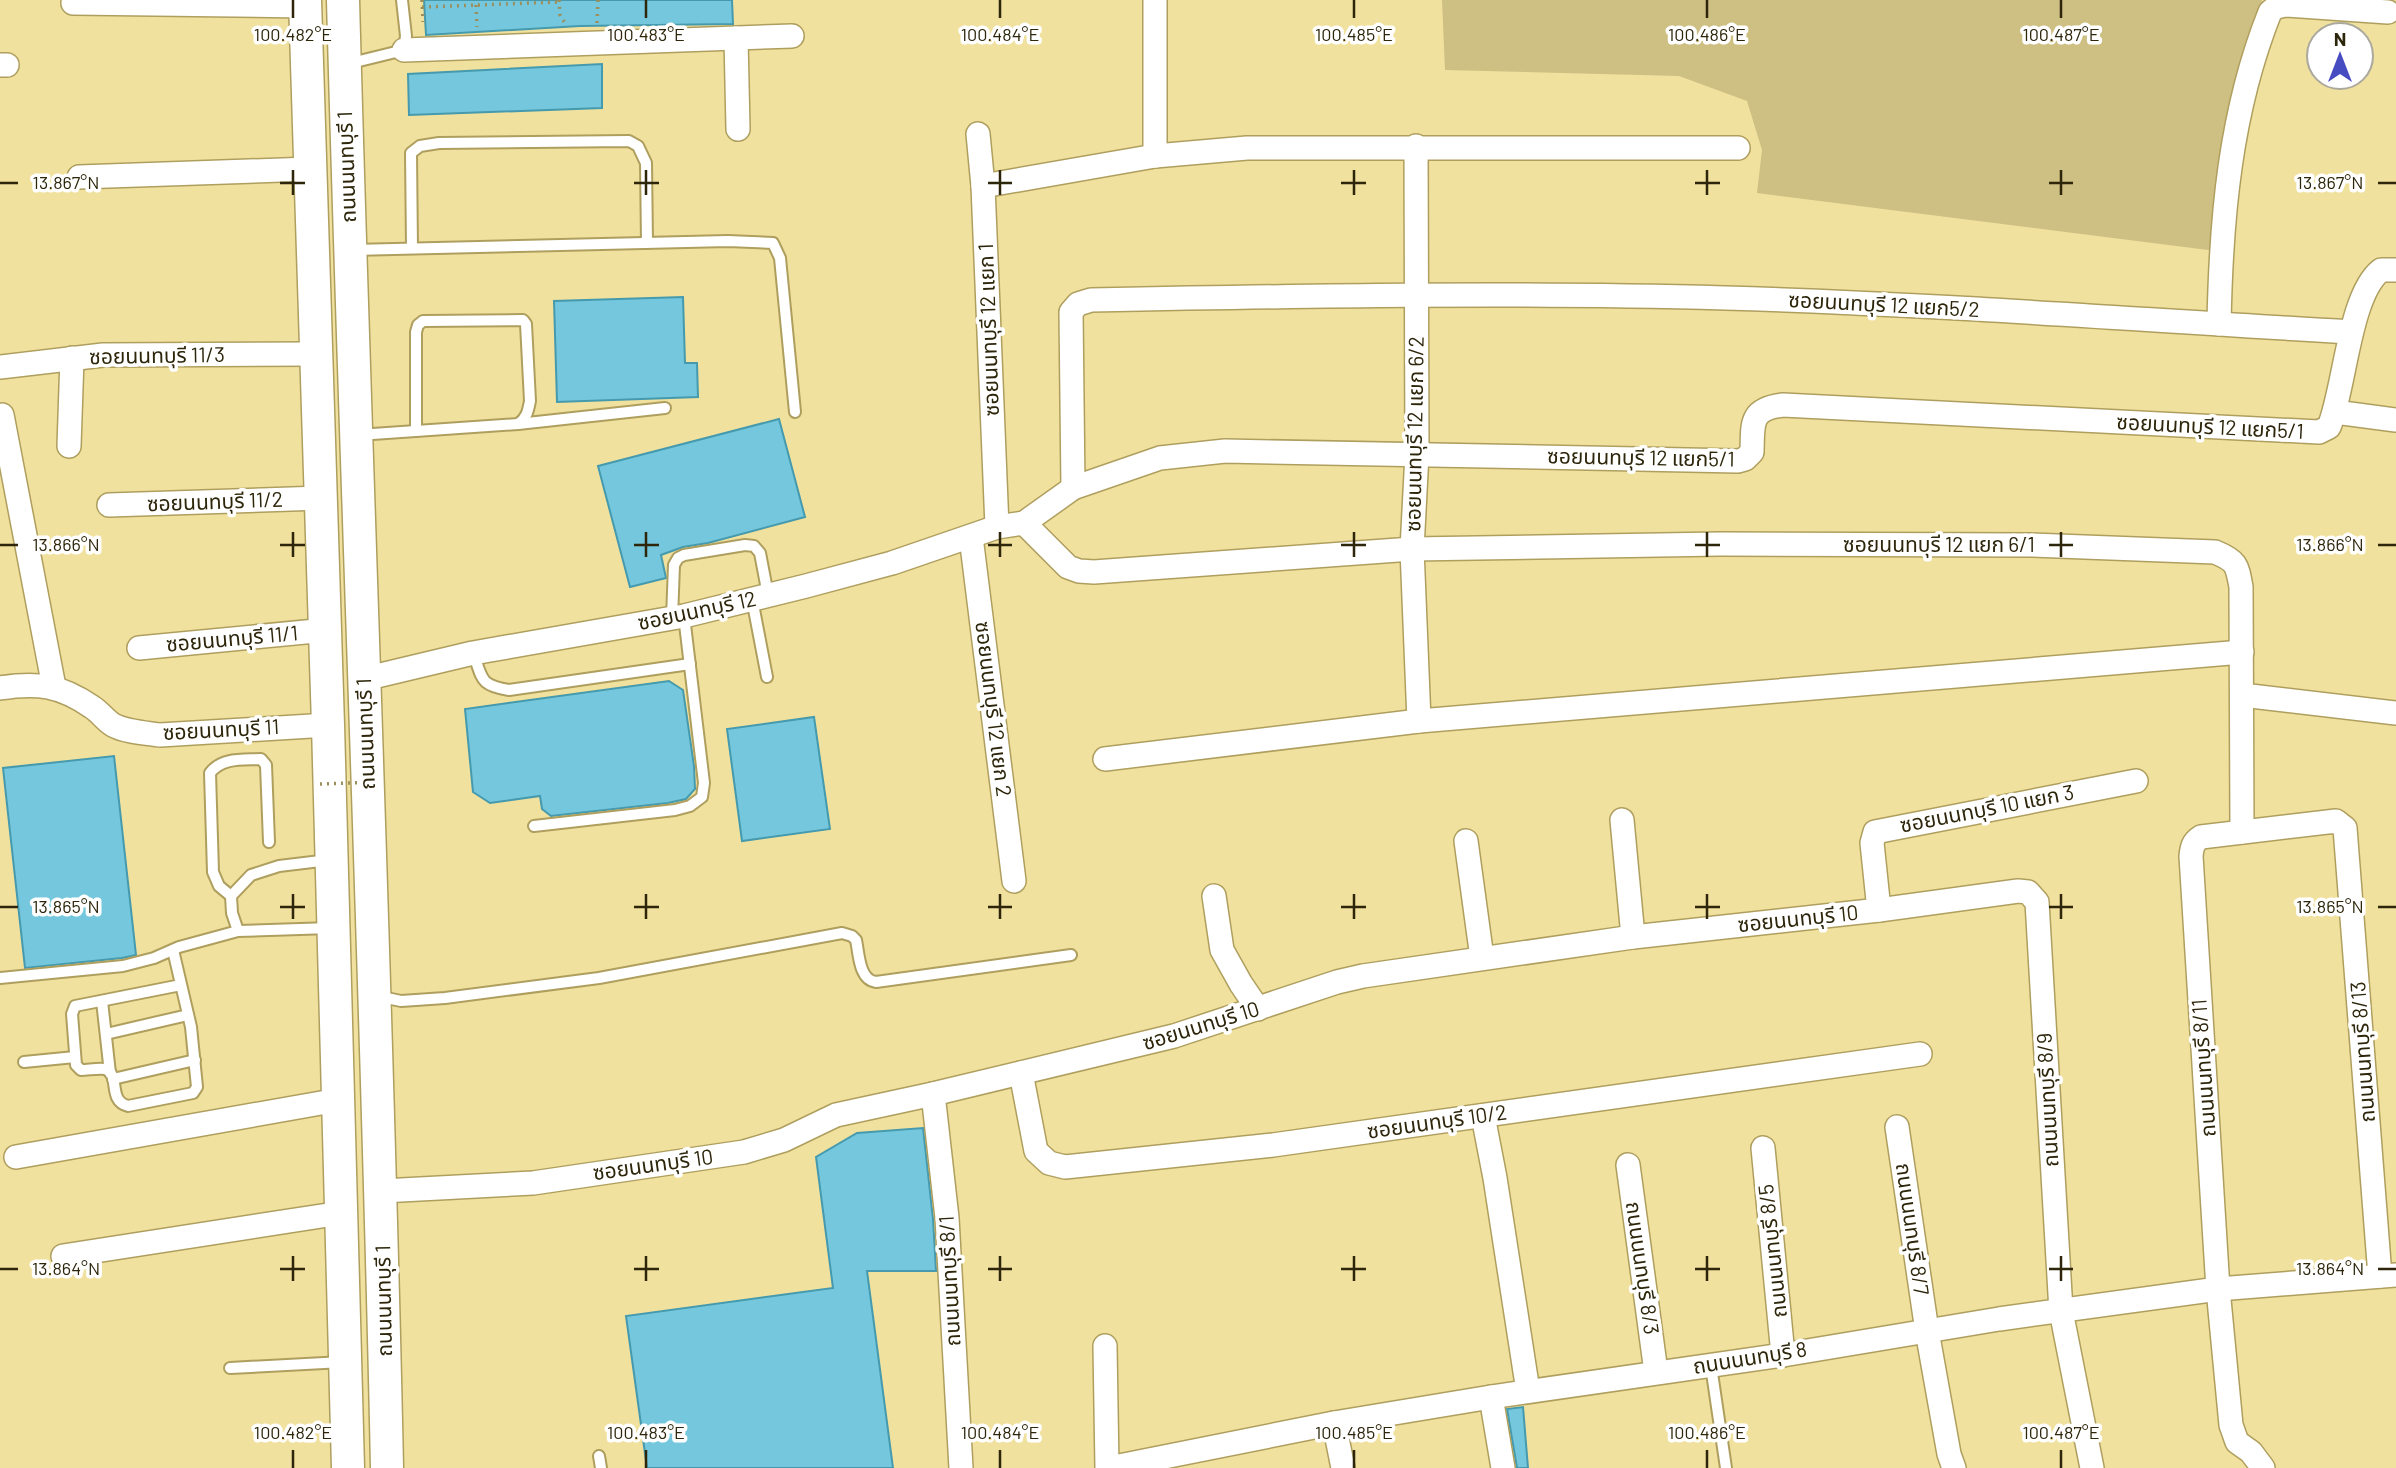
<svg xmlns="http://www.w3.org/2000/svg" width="2396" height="1468" viewBox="0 0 2396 1468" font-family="Barlow,'Noto Sans Thai',sans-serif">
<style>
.green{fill:#cebf83}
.building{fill:#74c7dc;stroke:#459aae;stroke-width:2}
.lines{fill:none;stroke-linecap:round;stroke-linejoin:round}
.lane-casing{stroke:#af9f5f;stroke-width:14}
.street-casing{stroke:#af9f5f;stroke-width:26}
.secondary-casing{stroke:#af9f5f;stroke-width:35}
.path{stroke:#9b8f5e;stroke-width:3.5;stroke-dasharray:2 5;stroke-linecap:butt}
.lane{stroke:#fff;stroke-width:10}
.street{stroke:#fff;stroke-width:23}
.secondary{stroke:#fff;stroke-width:32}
.path-bridge{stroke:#9b8f5e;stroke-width:3.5;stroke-dasharray:2 5;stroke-linecap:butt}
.ticks{fill:none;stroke:#2d260b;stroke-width:2.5}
.labels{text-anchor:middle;stroke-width:7;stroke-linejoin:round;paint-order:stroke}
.street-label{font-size:21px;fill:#2d260b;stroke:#fff}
.ticks-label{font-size:18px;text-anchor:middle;fill:#2d260b;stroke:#fff;stroke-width:7;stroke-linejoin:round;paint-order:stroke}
</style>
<rect width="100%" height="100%" fill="#f1e19e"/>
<path class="green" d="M1442,0h820l-46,251 -459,-58 5,-43 -15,-49 -68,-25 -234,-6z"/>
<g class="building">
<path d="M424,0h308l1,24 -153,2 -154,9z"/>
<path d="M602,64v44l-193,7 -1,-41z"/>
<path d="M683,297l2,66h12l1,34 -141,5 -3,-101z"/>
<path d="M779,419l26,98 -97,26 -25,4 -22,8 5,23 -36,9 -32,-121z"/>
<path d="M669,681l14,9 11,76 1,23 -9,10 -18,4 -117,13 -9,-7 -2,-13 -50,7 -17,-11 -8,-83z"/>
<path d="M814,717l16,112 -88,12 -15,-112z"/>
<path d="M114,756l22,199 -14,3 -97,10 -22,-200z"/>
<path d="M923,1128l10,91 3,52h-69l26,197h-246l-21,-152 207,-28 -17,-131 41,-24z"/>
<path d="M1523,1407l5,61h-11l-10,-59z"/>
</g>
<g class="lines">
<g class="lane-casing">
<g id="lane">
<path d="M347,64l57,-14 2,-14 -4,-36"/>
<path d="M412,248l-1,-95 9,-7 19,-3 190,-2 9,5 8,17 1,80"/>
<path d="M352,250l376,-9 45,2 7,15 15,154"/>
<path d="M416,431v-99l2,-7 5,-4 100,-1 3,4 4,77c-2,10 -3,17 -12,23"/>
<path d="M358,435l160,-11 147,-16"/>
<path d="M752,599l15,78"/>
<path d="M672,618l2,-53 4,-7 6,-3 61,-10 9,1 6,7 8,42"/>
<path d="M473,653c10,26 6,32 36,37l181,-26"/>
<path d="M534,826l141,-16 15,-4 12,-9 2,-14 -20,-167"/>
<path d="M231,896l-12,-10 -6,-14 -3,-99c12,-16 33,-13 51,-14l5,6 3,77"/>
<path d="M238,931l-6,-18 -1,-17 20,-21 28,-9 50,-6"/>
<path d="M173,950l18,77 6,60 -4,6 -65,13c-21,-5 -7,-32 -23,-37 -7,-1 -17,1 -24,1l-5,-5 -4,-51 3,-8 106,-21"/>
<path d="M0,978l123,-12 31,-8 25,-11 59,-16 93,-3"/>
<path d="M377,996l24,5 44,-3 154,-20 243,-45 10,3 4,4c3,14 3,40 20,42l195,-27"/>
<path d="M102,1001l8,72"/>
<path d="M106,1034l82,-19"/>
<path d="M24,1062l51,-5"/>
<path d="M113,1079l82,-19"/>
<path d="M1711,1366l15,102"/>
<path d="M230,1368l113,-6"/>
<path d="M599,1456l2,12"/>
</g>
</g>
<g class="street-casing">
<g id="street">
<path d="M73,3l232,3"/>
<path d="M736,38l2,91"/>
<path d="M404,50l388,-14"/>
<path d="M0,65h7"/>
<path d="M978,134l5,52 14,341"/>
<path d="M1416,146l1,308 -5,95 7,172"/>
<path d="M1155,156v-156"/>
<path d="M79,177l231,-8"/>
<path d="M983,186l172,-30 92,-8h491"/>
<path d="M2219,324c2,-106 11,-212 51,-312l6,-5 10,-2 102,7"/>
<path d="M0,367l103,-12 212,-1"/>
<path d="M2335,412l61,8"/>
<path d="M2,415l52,272"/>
<path d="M69,446l3,-88"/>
<path d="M1073,488l-2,-176 7,-8 13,-4c211,-4 422,-8 634,-2 209,6 417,22 626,34"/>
<path d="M109,505l212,-7"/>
<path d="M1024,523l44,44 11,4 15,1 318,-23 308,-5 311,1 184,7c22,9 22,13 26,35l1,245"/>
<path d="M971,537l43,344"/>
<path d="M139,648l187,-18"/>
<path d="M364,679l109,-26 211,-37 122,-30 86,-23 105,-36 27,-4 49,-35 87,-30 65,-7 513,10 7,-2 7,-7c1,-28 -3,-43 31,-47l536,27 10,-5c16,-39 20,-132 52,-157h15"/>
<path d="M0,688c37,-6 60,-3 92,19 8,5 13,13 21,18 13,7 33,8 47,10l168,-10"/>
<path d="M2242,695l154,18"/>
<path d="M1105,759l314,-38 823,-69"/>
<path d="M1622,820l11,117"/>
<path d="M1466,841l16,117"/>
<path d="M1214,896l8,54 19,34 17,25"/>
<path d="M1879,910l-7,-67 3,-11 261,-51"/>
<path d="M1021,1073l15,78 13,12 16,4 208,-22 647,-91"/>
<path d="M933,1094l14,124 14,250"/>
<path d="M1483,1116l12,62 33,213"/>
<path d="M1897,1127l30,204 22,123 5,14"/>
<path d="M1763,1148l20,207"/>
<path d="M16,1157l322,-57"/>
<path d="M1628,1165l28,207"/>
<path d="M382,1191l151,-8 211,-31 40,-12 52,-25 97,-21 241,-58 163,-54 26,-6 270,-39 246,-27 139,-19 10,1 9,10 24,409 31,157"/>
<path d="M63,1256l278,-43"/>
<path d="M1105,1346l2,122"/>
<path d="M1491,1397l12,71"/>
<path d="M1334,1423l9,45"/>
<path d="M1109,1468l225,-45 157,-26 292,-42 216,-36 219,-30 178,-14"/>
<path d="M2263,1468l-12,-16 -14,-10 -6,-17 -13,-136 -27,-433c1,-9 2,-14 10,-19l135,-16 9,7 35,448"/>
</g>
</g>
<g class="secondary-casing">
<g id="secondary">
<path d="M305,0l23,725 20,743"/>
<path d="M343,0c13,489 34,979 44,1468"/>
</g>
</g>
<g class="path">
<path d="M422,0l1,22"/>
<path d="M559,0l1,15 5,8"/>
<path d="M476,5l1,22"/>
<path d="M422,7l137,-5"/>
<path d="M597,23l1,-23"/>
</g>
<use href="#lane" class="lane"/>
<use href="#street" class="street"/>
<use href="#secondary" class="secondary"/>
<path class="path-bridge" d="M320,784l60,-2"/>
</g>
<path class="ticks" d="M293,0v18M646,0v18M1000,0v18M1354,0v18M1707,0v18M2061,0v18M293,170v25M646,170v25M1000,170v25M1354,170v25M1707,170v25M2061,170v25M0,183h18M280,183h25M634,183h25M988,183h24M1341,183h25M1695,183h25M2049,183h24M2378,183h18M293,532v25M646,532v25M1000,532v25M1354,532v25M1707,532v25M2061,532v25M0,545h18M280,545h25M634,545h25M988,545h24M1341,545h25M1695,545h25M2049,545h24M2378,545h18M293,894v25M646,894v25M1000,894v25M1354,894v25M1707,894v25M2061,894v25M0,907h18M280,907h25M634,907h25M988,907h24M1341,907h25M1695,907h25M2049,907h24M2378,907h18M293,1256v25M646,1256v25M1000,1256v25M1354,1256v25M1707,1256v25M2061,1256v25M0,1269h18M280,1269h25M634,1269h25M988,1269h24M1341,1269h25M1695,1269h25M2049,1269h24M2378,1269h18M293,1450v18M646,1450v18M1000,1450v18M1354,1450v18M1707,1450v18M2061,1450v18"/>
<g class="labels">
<g class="street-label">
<text transform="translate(347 167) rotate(-92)" y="7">ถนนนนทบุรี 1</text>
<text transform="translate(1884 305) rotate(3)" y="7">ซอยนนทบุรี 12 แยก5/2</text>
<text transform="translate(989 330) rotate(-92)" y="7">ซอยนนทบุรี 12 แยก 1</text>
<text transform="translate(157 356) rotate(-1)" y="7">ซอยนนทบุรี 11/3</text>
<text transform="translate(2210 427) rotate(3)" y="7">ซอยนนทบุรี 12 แยก5/1</text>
<text transform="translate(1415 434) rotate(-89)" y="7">ซอยนนทบุรี 12 แยก 6/2</text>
<text transform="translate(1641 458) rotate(1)" y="7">ซอยนนทบุรี 12 แยก5/1</text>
<text transform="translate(215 502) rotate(-2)" y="7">ซอยนนทบุรี 11/2</text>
<text x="1939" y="552">ซอยนนทบุรี 12 แยก 6/1</text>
<text transform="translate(697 611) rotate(-12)" y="7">ซอยนนทบุรี 12</text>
<text transform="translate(232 639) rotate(-5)" y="7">ซอยนนทบุรี 11/1</text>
<text transform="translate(993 709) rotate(83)" y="7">ซอยนนทบุรี 12 แยก 2</text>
<text transform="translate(221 730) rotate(-3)" y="7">ซอยนนทบุรี 11</text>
<text transform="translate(366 734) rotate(-92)" y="7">ถนนนนทบุรี 1</text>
<text transform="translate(1987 809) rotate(-11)" y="7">ซอยนนทบุรี 10 แยก 3</text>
<text transform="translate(1798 919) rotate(-6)" y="7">ซอยนนทบุรี 10</text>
<text transform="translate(1201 1026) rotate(-17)" y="7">ซอยนนทบุรี 10</text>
<text transform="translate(2363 1052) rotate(-94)" y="7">ถนนนนทบุรี 8/13</text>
<text transform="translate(2204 1068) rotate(-94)" y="7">ถนนนนทบุรี 8/11</text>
<text transform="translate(2048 1100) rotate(-93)" y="7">ถนนนนทบุรี 8/9</text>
<text transform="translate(1437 1122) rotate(-8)" y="7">ซอยนนทบุรี 10/2</text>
<text transform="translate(653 1165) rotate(-8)" y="7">ซอยนนทบุรี 10</text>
<text transform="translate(1912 1229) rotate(82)" y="7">ถนนนนทบุรี 8/7</text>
<text transform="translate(1773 1251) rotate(-96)" y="7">ถนนนนทบุรี 8/5</text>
<text transform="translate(1642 1268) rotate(82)" y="7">ถนนนนทบุรี 8/3</text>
<text transform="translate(950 1281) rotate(-93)" y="7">ถนนนนทบุรี 8/1</text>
<text transform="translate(384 1301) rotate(-91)" y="7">ถนนนนทบุรี 1</text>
<text transform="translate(1750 1358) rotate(-9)" y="7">ถนนนนทบุรี 8</text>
</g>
</g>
<g class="ticks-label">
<text x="293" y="41">100.482°E</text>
<text x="646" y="41">100.483°E</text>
<text x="1000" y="41">100.484°E</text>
<text x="1354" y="41">100.485°E</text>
<text x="1707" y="41">100.486°E</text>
<text x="2061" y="41">100.487°E</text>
<text x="66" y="189">13.867°N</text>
<text x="2330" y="189">13.867°N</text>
<text x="66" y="551">13.866°N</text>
<text x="2330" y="551">13.866°N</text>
<text x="66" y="913">13.865°N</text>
<text x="2330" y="913">13.865°N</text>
<text x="66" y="1275">13.864°N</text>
<text x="2330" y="1275">13.864°N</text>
<text x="293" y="1439">100.482°E</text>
<text x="646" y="1439">100.483°E</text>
<text x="1000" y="1439">100.484°E</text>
<text x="1354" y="1439">100.485°E</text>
<text x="1707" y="1439">100.486°E</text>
<text x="2061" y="1439">100.487°E</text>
</g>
<g transform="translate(2340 56)"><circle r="33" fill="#ffffff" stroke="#aba89d" stroke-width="2"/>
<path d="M0-5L12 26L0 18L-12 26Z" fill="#484cc1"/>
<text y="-10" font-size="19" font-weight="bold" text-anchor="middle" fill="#2d260b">N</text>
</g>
</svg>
